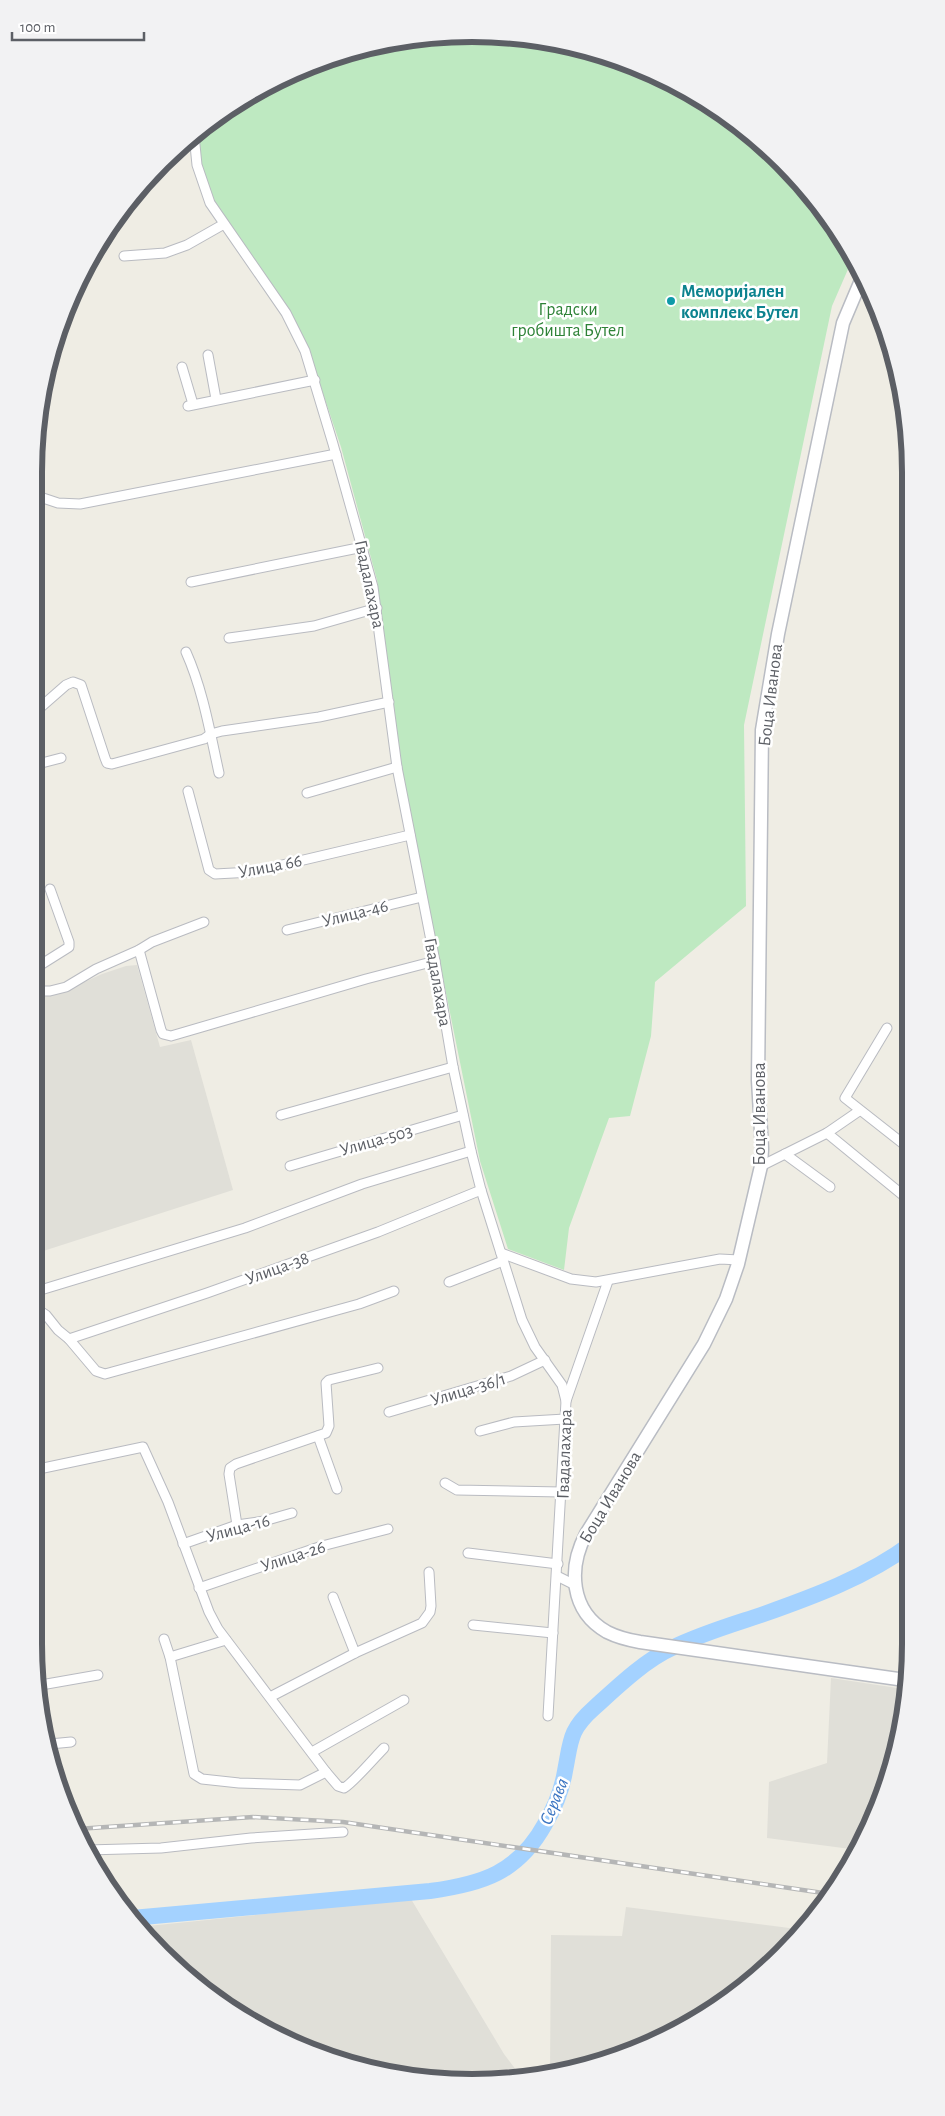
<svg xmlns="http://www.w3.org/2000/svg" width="945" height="2116" viewBox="0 0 945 2116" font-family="'Alegreya Sans',sans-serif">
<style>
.industrial{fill:#e0dfd8}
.green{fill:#bee9c1}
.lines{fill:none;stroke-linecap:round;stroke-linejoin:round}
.river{stroke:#a4d2ff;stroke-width:16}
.street-casing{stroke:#b9bbc1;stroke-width:11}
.secondary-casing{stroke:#b9bcc3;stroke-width:15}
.street{stroke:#fff;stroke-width:9}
.secondary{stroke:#fff;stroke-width:12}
.rail-casing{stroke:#b5b6b6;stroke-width:4.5}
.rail{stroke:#fff;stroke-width:2.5;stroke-dasharray:8;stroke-linecap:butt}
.culture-dot{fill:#0f9aa8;stroke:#fff;stroke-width:2}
.labels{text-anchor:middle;stroke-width:5;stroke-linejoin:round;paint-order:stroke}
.culture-label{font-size:18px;font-weight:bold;fill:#0d838f;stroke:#fff;text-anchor:start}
.park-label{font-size:18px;fill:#2e8237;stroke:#fff}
.street-label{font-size:18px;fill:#5c5f65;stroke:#fff}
.water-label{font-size:19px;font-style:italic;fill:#3b75c2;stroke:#fff}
.rim{fill:none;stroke:#5c5f65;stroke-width:6}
</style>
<rect width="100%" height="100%" fill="#efede4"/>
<g class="industrial">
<path d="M137,965l23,82 31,-7 42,150 -199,64v-256l13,-2 20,-6 35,-16 24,-8z"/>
<path d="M831,1678l73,11 -16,96 -30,65 -91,-12 2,-56 58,-19z"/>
<path d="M411,1899l93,155 18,24 -135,-4 -134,-51 -111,-90 -4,-6z"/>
<path d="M626,1907l179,23 -113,94 -79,35 -63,15 1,-139 71,1z"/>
</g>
<path class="green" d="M444,35l86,3 84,19 102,51 104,97 32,55 -20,46 -88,419 2,181 -91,76 -4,54 -21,80 -21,2 -40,110 -5,42 -56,-21 -28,-88 -84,-415 -19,-166 -36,-133 -33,-98 -95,-148 -12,-32 -4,-37 9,-8 73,-45 80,-30z"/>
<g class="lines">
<path class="river" d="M132,1918l298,-27c52,-7 88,-18 115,-67 9,-15 17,-35 20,-53 6,-30 4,-41 29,-63 22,-20 51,-48 78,-60 28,-14 59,-23 89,-33 51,-18 106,-38 150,-71"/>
<g class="street-casing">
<g id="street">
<path d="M194,135l3,30 13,38 76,110 19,38 28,93 40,143 24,180 38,194 18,106 18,84 10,39 41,130 13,27 27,38 4,16 -18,315"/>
<path d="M124,256l41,-3 22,-8 37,-21"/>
<path d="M208,355l8,44"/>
<path d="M182,367l11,37"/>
<path d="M188,406l127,-26"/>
<path d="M34,495l24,8 22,1 256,-50"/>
<path d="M191,582l172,-35"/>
<path d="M229,638l85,-12 63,-18"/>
<path d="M186,652c17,38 24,80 33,121"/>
<path d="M34,713l32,-28 7,-3 8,3 24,73 2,5 5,1 92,-25 7,-5 11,-3 97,-14 70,-15"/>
<path d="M34,765l27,-7"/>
<path d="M188,791l21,79 6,4 37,-2 158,-37"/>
<path d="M307,793l90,-26"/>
<path d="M34,869l3,-1"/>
<path d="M287,930l135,-33"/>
<path d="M139,950l22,80 2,4 8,2 195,-57 69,-18"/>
<path d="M34,969l35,-22v-5l-19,-53"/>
<path d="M34,991h16l16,-4 30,-18 43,-19 13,-8 52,-20"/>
<path d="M887,1028l-42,70 61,48"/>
<path d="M281,1115l172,-48"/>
<path d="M827,1133l83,68"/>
<path d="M785,1154l45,33"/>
<path d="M290,1166l173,-51"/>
<path d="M761,1166l66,-33 32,-22"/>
<path d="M501,1253l70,26 25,3 124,-23 19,1"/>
<path d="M449,1282l54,-21"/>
<path d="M34,1292l211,-64 117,-44 109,-33"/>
<path d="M34,1307l12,8 12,15 11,9 27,32 9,3 254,-70 35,-13"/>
<path d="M69,1339l138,-46 171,-61 103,-42"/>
<path d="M566,1401l42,-120"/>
<path d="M389,1412l122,-36 34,-16"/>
<path d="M480,1431l34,-9 51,-3"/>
<path d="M318,1436l19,53"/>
<path d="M34,1470l109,-23 25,55 41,110 9,17 108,143 12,14 6,2c8,-4 32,-32 40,-40"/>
<path d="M445,1483l12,7 105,2"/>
<path d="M237,1525l-8,-51 1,-6 6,-4 90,-31 3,-7 -3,-43 3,-3 49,-12"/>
<path d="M183,1544l54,-19 27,-4 28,-8"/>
<path d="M468,1553l90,11"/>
<path d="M557,1576l18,9"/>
<path d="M199,1588l123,-42 66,-17"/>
<path d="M333,1597l22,56"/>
<path d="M473,1625l80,8"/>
<path d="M164,1639l6,18 24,117 8,5 37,4 61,2 26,-13"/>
<path d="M170,1657l56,-17"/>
<path d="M41,1685l57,-10"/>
<path d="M270,1697l85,-44 67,-30 8,-11 1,-6 -2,-34"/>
<path d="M50,1744l21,-2"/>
<path d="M312,1752l92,-52"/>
<path d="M87,1850l74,-2 90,-10 92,-6"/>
</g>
</g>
<g class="secondary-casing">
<path id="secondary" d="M862,278l-19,45 -65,311 -16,96 -4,350 4,69 -1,17 -23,98 -12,35 -22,45 -118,190c-18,34 -16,77 21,98 10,5 21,8 33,10l265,38"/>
</g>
<use href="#street" class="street"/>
<use href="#secondary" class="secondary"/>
<g class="rail-casing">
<path id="rail" d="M77,1829l176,-12 90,5 487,72"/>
</g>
<use href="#rail" class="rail"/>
</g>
<circle class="culture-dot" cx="671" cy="301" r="5"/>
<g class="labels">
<g class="culture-label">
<text x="681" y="297">Меморијален<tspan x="681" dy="21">комплекс Бутел</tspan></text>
</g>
<g class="park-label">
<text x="568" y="315">Градски<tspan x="568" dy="21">гробишта Бутел</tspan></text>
</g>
<g class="street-label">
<text transform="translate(370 584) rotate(78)" y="6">Гвадалахара</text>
<text transform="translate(770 695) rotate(-83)" y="6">Боца Иванова</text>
<text transform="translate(270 866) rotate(-11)" y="6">Улица 66</text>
<text transform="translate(355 913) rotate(-14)" y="6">Улица-46</text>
<text transform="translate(438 982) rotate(80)" y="6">Гвадалахара</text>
<text transform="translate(759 1114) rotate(-90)" y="6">Боца Иванова</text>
<text transform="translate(376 1140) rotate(-16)" y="6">Улица-503</text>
<text transform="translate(277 1268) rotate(-20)" y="6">Улица-38</text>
<text transform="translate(468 1389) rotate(-17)" y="6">Улица-36/1</text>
<text transform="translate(564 1454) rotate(-88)" y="6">Гвадалахара</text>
<text transform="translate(610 1497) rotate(-59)" y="6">Боца Иванова</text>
<text transform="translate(238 1528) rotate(-15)" y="6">Улица-16</text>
<text transform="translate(293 1556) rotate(-18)" y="6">Улица-26</text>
</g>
<g class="water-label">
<text transform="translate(553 1801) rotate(-68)" y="7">Серава</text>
</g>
</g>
<path d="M0 0H945V2116H0ZM472 42H472A430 430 0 0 1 902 472V1644A430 430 0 0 1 472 2074H472A430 430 0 0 1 42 1644V472A430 430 0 0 1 472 42Z" fill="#f2f2f3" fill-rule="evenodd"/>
<path class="rim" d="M472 42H472A430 430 0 0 1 902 472V1644A430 430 0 0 1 472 2074H472A430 430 0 0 1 42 1644V472A430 430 0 0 1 472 42Z"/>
<path d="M12 32v8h132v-8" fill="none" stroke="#5c5f65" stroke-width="2.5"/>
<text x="20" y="32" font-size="15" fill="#5c5f65" stroke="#ffffff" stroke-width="4" paint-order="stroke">100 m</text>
</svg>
